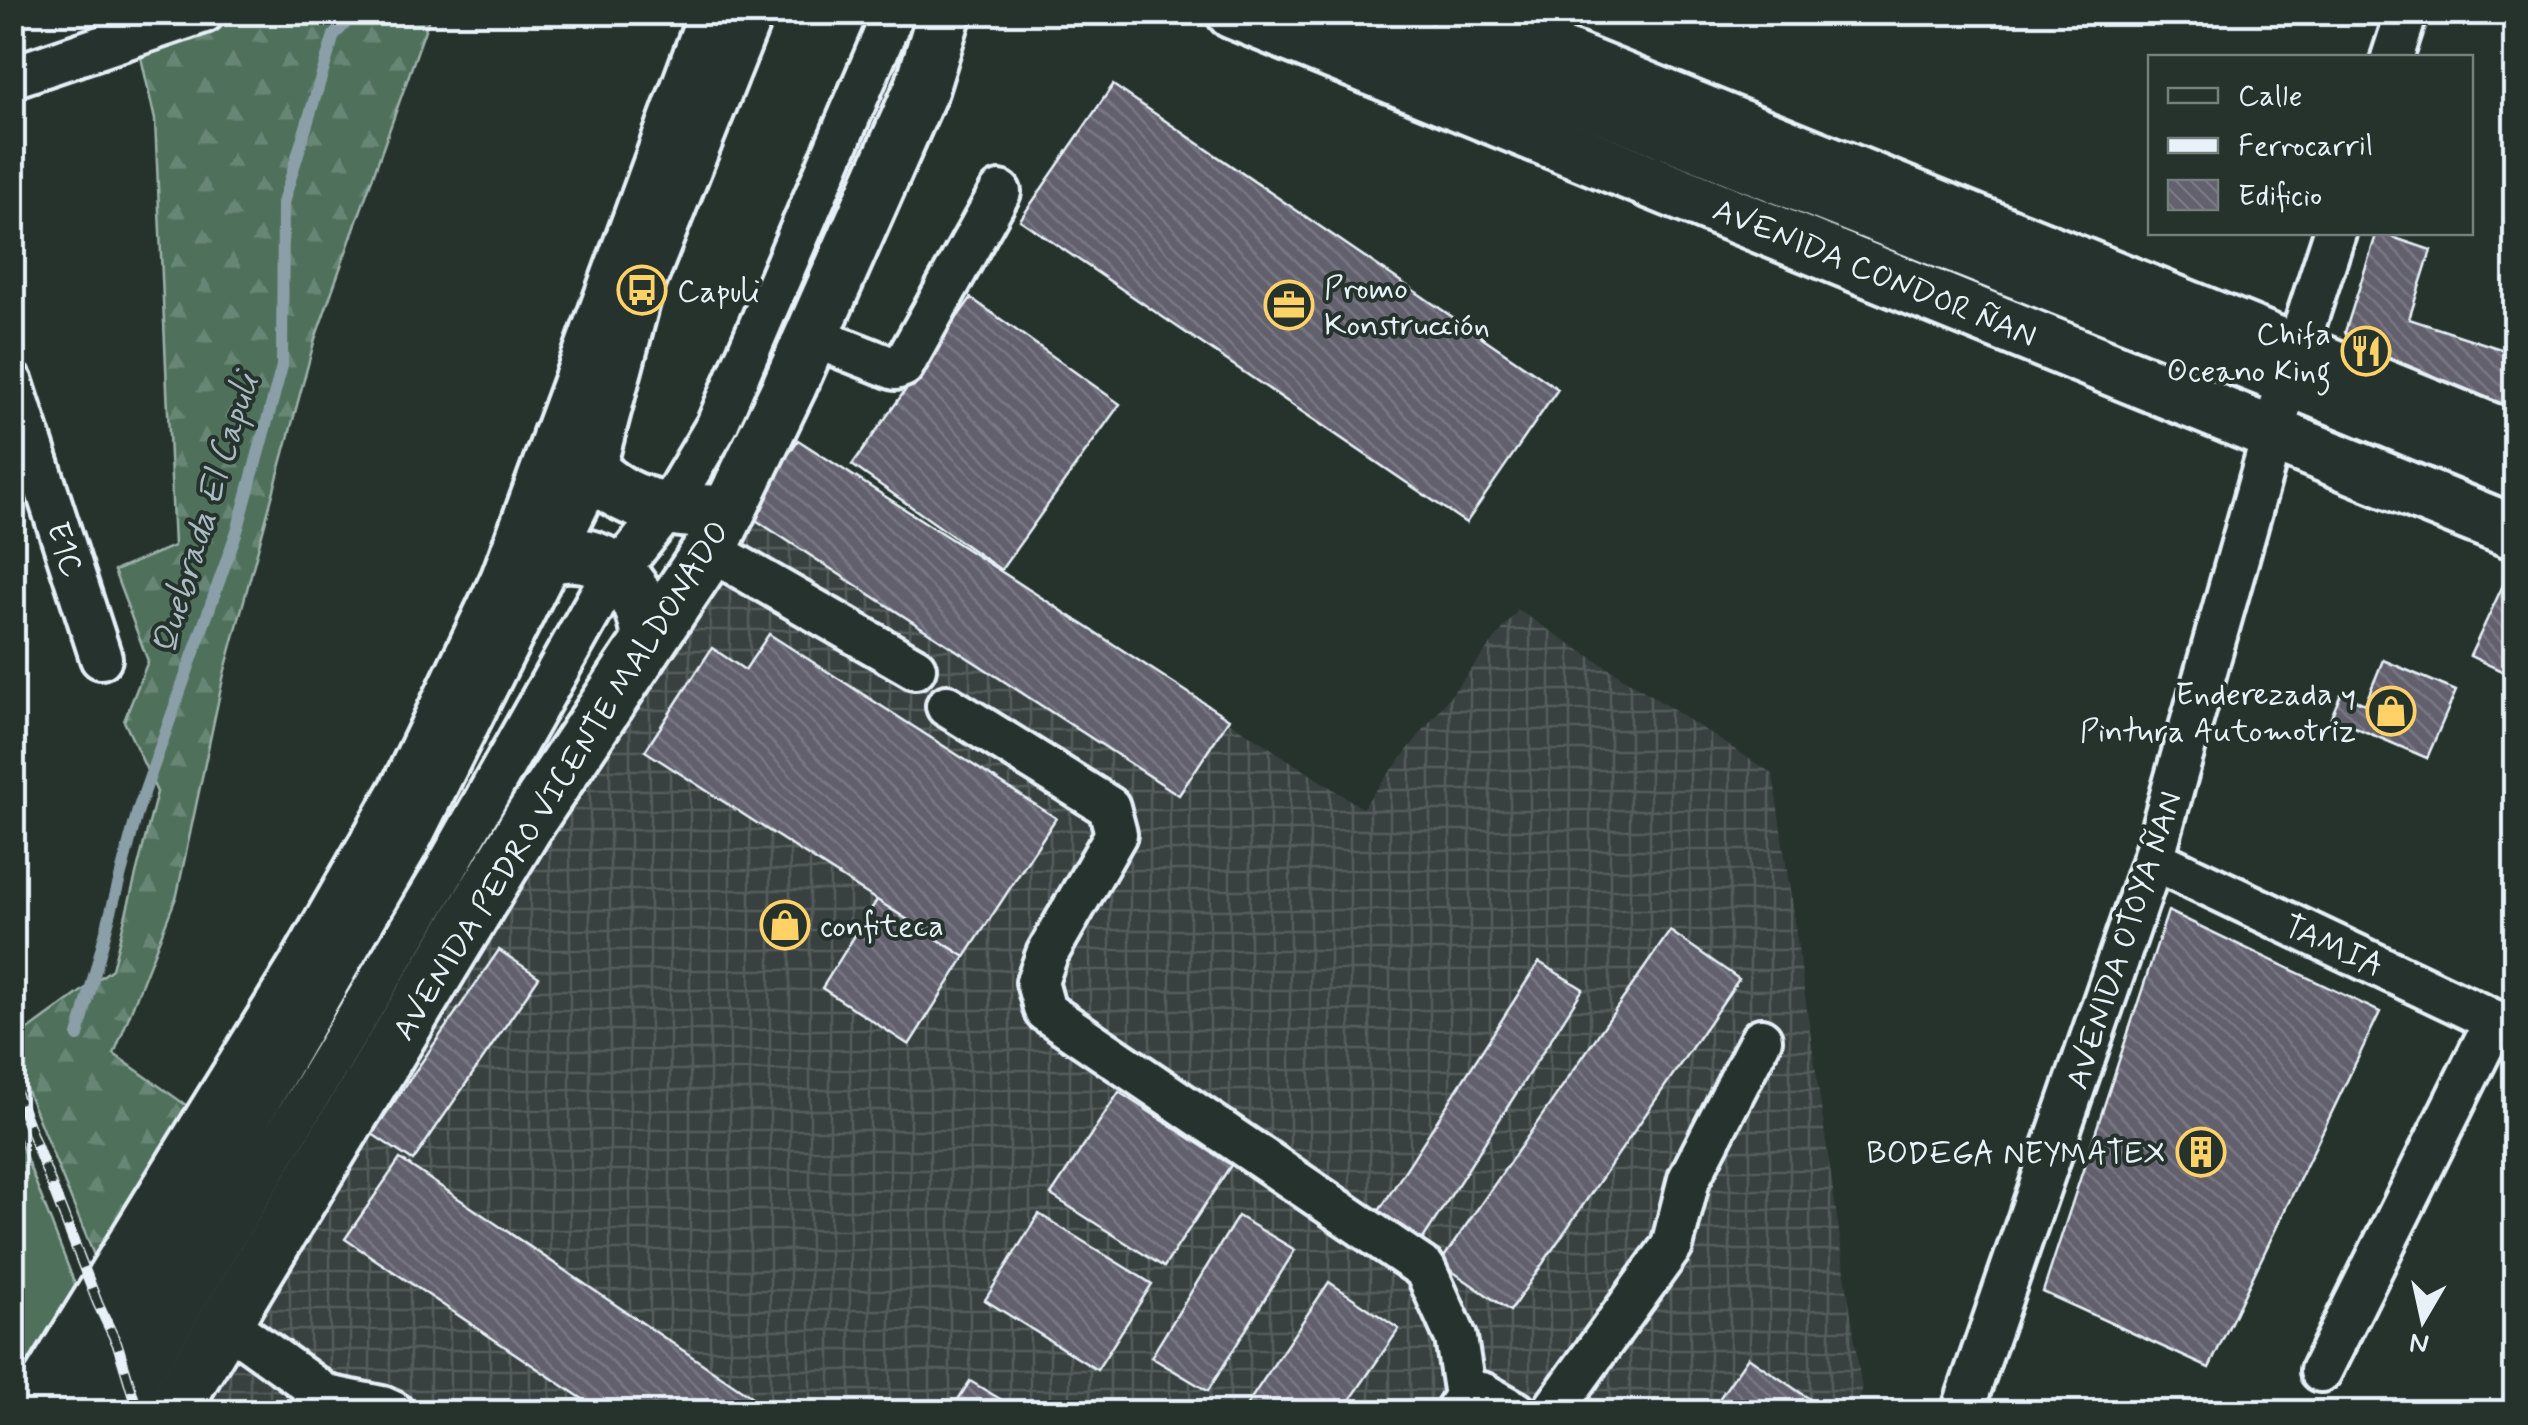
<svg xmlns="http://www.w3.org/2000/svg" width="2528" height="1425" viewBox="0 0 2528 1425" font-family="Mynerve,sans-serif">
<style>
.industrial{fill:url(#industrial-grid)}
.green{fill:#4f715c;stroke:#9cb1aa;stroke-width:2.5}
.forest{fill:url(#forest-firs);stroke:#9cb1aa;stroke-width:2.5}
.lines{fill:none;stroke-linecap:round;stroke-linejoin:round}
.stream{stroke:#8b9fa8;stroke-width:12}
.building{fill:url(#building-back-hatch);stroke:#e8f1f8;stroke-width:2.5}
.minor-casing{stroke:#e8f1f8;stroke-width:48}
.major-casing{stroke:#e8f1f8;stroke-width:60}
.minor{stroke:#26332d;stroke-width:40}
.major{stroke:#26332d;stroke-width:52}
.rail-casing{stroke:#e8f1f8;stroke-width:11}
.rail{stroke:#26332d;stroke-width:8;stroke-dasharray:22;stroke-linecap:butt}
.labels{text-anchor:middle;stroke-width:8;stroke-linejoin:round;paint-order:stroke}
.street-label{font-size:32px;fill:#e8f1f8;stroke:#26332d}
.poi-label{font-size:32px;fill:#e8f1f8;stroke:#26332d;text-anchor:start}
.water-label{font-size:35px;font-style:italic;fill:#aabbc3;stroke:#26332d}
</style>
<defs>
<pattern id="industrial-grid" width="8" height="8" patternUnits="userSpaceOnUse" patternTransform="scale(2.5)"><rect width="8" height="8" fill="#384140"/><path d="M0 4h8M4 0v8" fill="none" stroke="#555d5c"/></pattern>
<pattern id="forest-firs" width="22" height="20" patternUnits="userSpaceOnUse" patternTransform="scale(2.5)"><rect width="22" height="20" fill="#4f715c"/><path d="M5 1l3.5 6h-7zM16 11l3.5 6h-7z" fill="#688674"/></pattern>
<pattern id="building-back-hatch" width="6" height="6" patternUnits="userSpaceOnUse" patternTransform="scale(2.5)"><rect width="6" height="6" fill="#62616d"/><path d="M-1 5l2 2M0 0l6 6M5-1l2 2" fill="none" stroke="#787883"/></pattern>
</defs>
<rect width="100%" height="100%" fill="#26332d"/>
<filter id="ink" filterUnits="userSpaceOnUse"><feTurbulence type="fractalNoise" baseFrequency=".01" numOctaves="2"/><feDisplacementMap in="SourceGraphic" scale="20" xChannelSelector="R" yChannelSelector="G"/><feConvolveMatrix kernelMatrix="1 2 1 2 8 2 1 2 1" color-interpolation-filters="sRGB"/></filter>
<g filter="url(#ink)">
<path class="industrial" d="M787,432l575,376 156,-198 255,164 89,617 -7,21h-1659l105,-160z"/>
<path class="green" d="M12,1121l66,171 -53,85 -12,-6z"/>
<path class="forest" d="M239,13h192l-116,326 -91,335 -47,221 -63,159 79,56 -93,160 -87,-213 -1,-15 100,-73 45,-177 -33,-71 24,-60 -34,-90 60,-25 -19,-426 -16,-72z"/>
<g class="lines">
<path class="stream" d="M78,1036l60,-226 100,-282 44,-162 1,-163 51,-168 23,-23"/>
</g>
<g class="building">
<path d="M1113,85l445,304 -92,134 -446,-303z"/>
<path d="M2377,232l54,18 -22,69 107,35v49l-4,11 -161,-66 -6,-16z"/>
<path d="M971,298l149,106 -119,166 -149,-105z"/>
<path d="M798,440l431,279 -50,76 -431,-280z"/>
<path d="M2504,583l12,6v89l-46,-22z"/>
<path d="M769,634l287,184 -91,139 -320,-206 67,-103 33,22z"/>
<path d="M2383,660l73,31 -29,67 -96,-41 10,-23 24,10z"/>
<path d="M877,900l88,57 -56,88 -87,-57z"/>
<path d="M2168,911l212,101 -171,356 -166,-76z"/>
<path d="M1670,931l69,48 -229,332 -70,-48z"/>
<path d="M499,950l40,27 -126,184 -41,-27z"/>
<path d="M1539,962l44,27 -169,264 -44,-28z"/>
<path d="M1119,1092l112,73 -67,102 -113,-72z"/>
<path d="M400,1159l374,253h-172l-257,-173z"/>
<path d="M1039,1214l113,70 -55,86 -112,-70z"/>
<path d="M1238,1216l57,34 -87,141 -57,-34z"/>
<path d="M1329,1282l70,47 -57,83h-100z"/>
<path d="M1748,1357l81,55h-119z"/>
<path d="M970,1381l52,31h-72z"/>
</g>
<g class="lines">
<g class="minor-casing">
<g id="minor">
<path d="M1348,12l939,373 229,94"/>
<path d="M2392,58l15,-46"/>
<path d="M12,77l192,-65"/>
<path d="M811,336l84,33 8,-3 97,-174"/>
<path d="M12,383l89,275"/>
<path d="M710,550l205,118"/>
<path d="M947,706l162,101 7,27 -69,120 -10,28 8,29 380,258 31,69 9,58 -10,16"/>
<path d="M2153,859l363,172"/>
<path d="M227,1324l100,72 55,11 11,5"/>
<path d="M2321,1371l174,-350"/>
<path d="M1465,1396l17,-3 34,19"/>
<path d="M75,1412l43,-66 290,-502 185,-369 49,-185 111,-278"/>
<path d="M118,1412l328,-543 157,-279 63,-79 51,-86 177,-413"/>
<path d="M1552,1412l120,-166 17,-67 72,-140"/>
<path d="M1962,1412l191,-553 143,-507 39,-120"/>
</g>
</g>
<g class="major-casing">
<g id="major">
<path d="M1233,12l1283,521"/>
<path d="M1456,12l1060,428"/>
<path d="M559,437c59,67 81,73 168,75"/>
<path d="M507,581c15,-8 33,-22 49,-25 56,-9 87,35 93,84"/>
<path d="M31,1412l274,-444 101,-176 101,-211 209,-569"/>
<path d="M171,1412l358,-591 181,-271 79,-163 133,-300 23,-75"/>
</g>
</g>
<use href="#minor" class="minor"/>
<use href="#major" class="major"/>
<g class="rail-casing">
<path id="rail" d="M12,1083l86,221 20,42 20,66"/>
</g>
<use href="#rail" class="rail"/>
</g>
</g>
<defs>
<g id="bus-ring" transform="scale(2.5)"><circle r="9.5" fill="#26332d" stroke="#ffd166" stroke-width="1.5"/><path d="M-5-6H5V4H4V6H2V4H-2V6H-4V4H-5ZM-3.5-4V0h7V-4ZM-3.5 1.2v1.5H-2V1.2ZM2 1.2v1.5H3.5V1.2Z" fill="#ffd166"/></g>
<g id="office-ring" transform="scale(2.5)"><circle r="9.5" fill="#26332d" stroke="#ffd166" stroke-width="1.5"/><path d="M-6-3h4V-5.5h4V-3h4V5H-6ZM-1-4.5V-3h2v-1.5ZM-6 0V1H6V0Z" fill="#ffd166"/></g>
<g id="restaurant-ring" transform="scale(2.5)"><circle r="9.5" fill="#26332d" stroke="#ffd166" stroke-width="1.5"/><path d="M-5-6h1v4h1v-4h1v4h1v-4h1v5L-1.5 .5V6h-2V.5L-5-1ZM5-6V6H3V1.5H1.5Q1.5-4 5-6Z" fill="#ffd166"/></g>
<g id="shop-ring" transform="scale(2.5)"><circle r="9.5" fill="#26332d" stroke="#ffd166" stroke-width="1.5"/><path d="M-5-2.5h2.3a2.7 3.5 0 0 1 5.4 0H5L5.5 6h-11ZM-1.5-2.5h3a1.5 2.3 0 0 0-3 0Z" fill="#ffd166"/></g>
<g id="building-ring" transform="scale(2.5)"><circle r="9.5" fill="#26332d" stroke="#ffd166" stroke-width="1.5"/><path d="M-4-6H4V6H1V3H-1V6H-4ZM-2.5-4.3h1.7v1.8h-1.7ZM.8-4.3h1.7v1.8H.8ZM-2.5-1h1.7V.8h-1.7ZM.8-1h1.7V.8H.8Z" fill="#ffd166"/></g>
</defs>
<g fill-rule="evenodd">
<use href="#bus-ring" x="642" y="290"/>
<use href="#office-ring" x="1289" y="305"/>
<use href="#restaurant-ring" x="2366" y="351"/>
<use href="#shop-ring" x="2391" y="711"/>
<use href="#shop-ring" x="785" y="925"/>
<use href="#building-ring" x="2201" y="1152"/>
</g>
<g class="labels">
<g class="street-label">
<text transform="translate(1875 272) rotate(22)" y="11">AVENIDA CONDOR ÑAN</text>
<text transform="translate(66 549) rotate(72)" y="11">E1C</text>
<text transform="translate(560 780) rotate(-58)" y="11">AVENIDA PEDRO VICENTE MALDONADO</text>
<text transform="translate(2123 940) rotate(-72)" y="11">AVENIDA OTOYA ÑAN</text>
<text transform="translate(2334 945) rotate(25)" y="11">TAMIA</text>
</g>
<g class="poi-label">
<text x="1324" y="298">Promo<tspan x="1324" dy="37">Konstrucción</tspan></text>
<text x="677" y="301">Capuli</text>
<text x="2331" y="344" text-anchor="end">Chifa<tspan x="2331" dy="37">Oceano King</tspan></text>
<text x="2356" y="704" text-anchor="end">Enderezada y<tspan x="2356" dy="37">Pintura Automotriz</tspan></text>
<text x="820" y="936">confiteca</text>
<text x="2166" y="1163" text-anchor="end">BODEGA NEYMATEX</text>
</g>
<g class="water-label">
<text transform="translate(204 514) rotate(-73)" y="12">Quebrada El Capuli</text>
</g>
</g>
<rect width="2528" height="1425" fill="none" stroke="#26332d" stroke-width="50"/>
<rect x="25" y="25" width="2478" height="1375" fill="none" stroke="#e8f1f8" stroke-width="4" filter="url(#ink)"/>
<rect x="2148" y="55" width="325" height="180" fill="#26332d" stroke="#747f7e" stroke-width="2.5"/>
<rect x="2168" y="88" width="50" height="15" fill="#26332d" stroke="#747f7e" stroke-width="2.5"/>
<text x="2238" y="105" font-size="30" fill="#e8f1f8">Calle</text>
<rect x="2168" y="138" width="50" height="15" fill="#e8f1f8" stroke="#747f7e" stroke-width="2.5"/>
<text x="2238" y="155" font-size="30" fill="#e8f1f8">Ferrocarril</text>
<rect x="2168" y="180" width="50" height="30" fill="url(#building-back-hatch)" stroke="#747f7e" stroke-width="2.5"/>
<text x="2238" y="205" font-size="30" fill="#e8f1f8">Edificio</text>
<g transform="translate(2423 1320) rotate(189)" stroke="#26332d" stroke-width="8" paint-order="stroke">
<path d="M0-8L18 38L0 25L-18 38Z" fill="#e8f1f8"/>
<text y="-15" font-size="28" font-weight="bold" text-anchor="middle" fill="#e8f1f8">N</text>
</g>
</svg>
